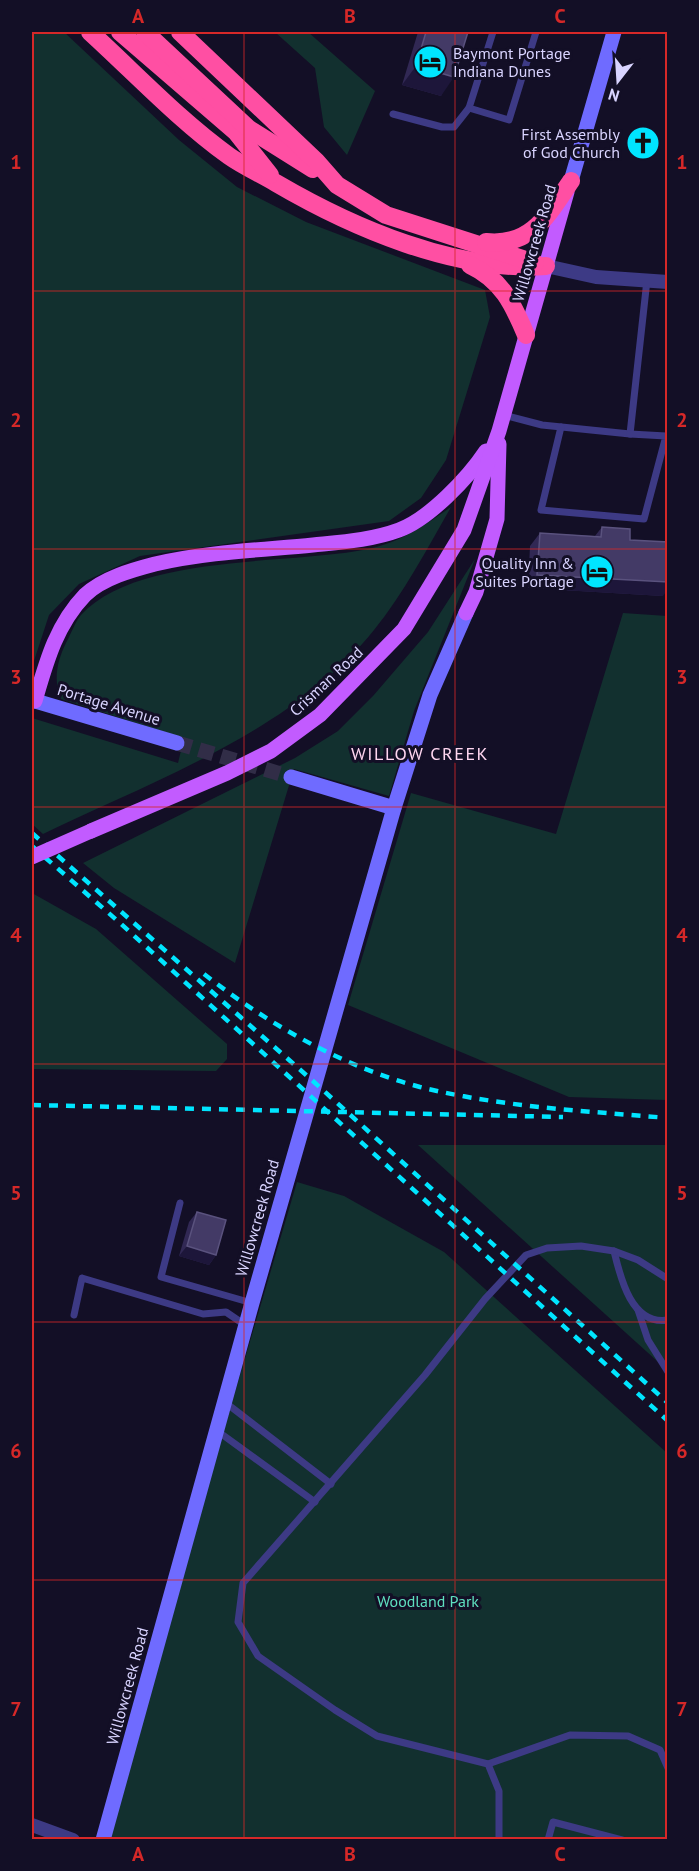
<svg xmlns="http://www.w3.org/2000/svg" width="699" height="1871" viewBox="0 0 699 1871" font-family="'PT Sans',sans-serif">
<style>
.green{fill:#12302f}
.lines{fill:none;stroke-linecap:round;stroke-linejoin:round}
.secondary-tunnel{stroke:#312d47;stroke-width:15;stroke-dasharray:15 8;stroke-linecap:butt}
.lane{stroke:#3d3a85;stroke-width:7}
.street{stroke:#3d3a85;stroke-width:14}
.secondary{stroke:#6f6bff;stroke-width:15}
.primary{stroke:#c25bff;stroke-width:15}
.highway{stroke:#ff4fa3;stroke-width:18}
.rail{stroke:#00e5ff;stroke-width:4.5;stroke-dasharray:9 8;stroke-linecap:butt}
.primary-bridge{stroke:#c25bff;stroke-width:15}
.wall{fill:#312854}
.shaded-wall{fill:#1d163a}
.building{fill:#433a66;stroke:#5a527e;stroke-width:1.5}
.grid{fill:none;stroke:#d62828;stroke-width:1.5;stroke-opacity:0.55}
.labels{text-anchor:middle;stroke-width:6;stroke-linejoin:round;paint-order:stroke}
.poi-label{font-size:16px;fill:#d9d4ff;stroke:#130f26;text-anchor:end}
.street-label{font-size:16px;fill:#d9d4ff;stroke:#130f26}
.park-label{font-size:16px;fill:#5fe0c0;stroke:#130f26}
.neighbourhood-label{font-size:18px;letter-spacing:1.5px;fill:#ffd6f0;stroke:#130f26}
.neatline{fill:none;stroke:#d62828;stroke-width:2}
.grid-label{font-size:20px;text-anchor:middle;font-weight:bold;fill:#d62828}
</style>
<rect width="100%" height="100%" fill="#130f26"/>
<g class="green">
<path d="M32,32h32l115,108 58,47 69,35 179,68 5,27 -44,143 -25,38 -32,23 -249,35 -61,28 -30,31 -17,52z"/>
<path d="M275,32h33l67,59 -28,64 -23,-28 -9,-59z"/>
<path d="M451,507c-24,42 -47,86 -77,123 -80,100 -219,150 -331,204l-11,-10v-106l146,45 6,-25 -123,-39c-8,-18 -4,-38 5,-56 5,-9 9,-21 15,-28 53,-59 200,-51 276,-64 40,-6 62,-22 94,-44z"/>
<path d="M475,559l-61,152 -25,85 -95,-27 -59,194 -121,-75 -31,-25 212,-105 43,-27 35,-35 55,-64z"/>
<path d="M623,613l44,3v484l-98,-3 -221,-92 63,-212 145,41z"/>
<path d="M32,893l64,36 131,115v15l-11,12 -184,-2z"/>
<path d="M418,1145h249v225z"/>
<path d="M297,1182l47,14 100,56 223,201v386l-564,1z"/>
</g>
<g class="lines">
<path class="secondary-tunnel" d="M177,743l114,34"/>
<g class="lane">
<path d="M493,32l-24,76 40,12 27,-88"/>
<path d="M393,114l49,13h12l15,-19"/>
<path d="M504,415l38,10 88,9 17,-154"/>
<path d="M561,427l-20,83 103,9 22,-83 -36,-2"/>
<path d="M180,1203l-19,74 91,26"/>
<path d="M614,1251c6,25 17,75 54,69"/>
<path d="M638,1310l10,30 20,32"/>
<path d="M74,1315l8,-37 121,36 23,-2 19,13"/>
<path d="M226,1403l105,81"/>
<path d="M216,1430l99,72"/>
<path d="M488,1764l82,-29 58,1 32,14 8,18"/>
<path d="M499,1840v-49l-11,-27 -111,-28 -42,-26 -77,-54 -20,-34 5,-39 182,-208 60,-76 41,-44 21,-7 34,-2 33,5 24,9 30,19"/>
<path d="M548,1840l5,-18 69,18"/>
</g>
<g class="street">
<path d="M546,266l50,11 72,5"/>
<path d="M32,1825l41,15"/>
</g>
<g class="secondary">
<path d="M571,181l43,-149"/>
<path d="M32,700l145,43"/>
<path d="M291,777l103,31"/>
<path d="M103,1840l149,-537 142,-495 36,-113 36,-82"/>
</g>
<g class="primary">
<path d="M466,613l10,-21 21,-73 2,-75"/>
<path d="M35,701c11,-38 21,-76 50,-106 18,-17 47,-25 70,-31 52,-12 106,-14 158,-19 29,-3 59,-5 86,-15 30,-11 69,-52 87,-79"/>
<path d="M91,831l136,-58 44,-22 49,-36 84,-86 60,-99 35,-99 68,-239"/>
</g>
<g class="highway">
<path d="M90,32c45,41 89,88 139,124 14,10 32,18 47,27 77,45 179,89 270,83"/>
<path d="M120,32l116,100 34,43"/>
<path d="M145,32l104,97 64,40"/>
<path d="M180,32l136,129 21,24 49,30 149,48"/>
<path d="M486,242c46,5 63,-29 85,-61"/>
<path d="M470,265c32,15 43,39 56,70"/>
</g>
<g class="rail">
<path d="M32,833l282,249 354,321"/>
<path d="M32,846l88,77 548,498"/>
<path d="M204,974c64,50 137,92 216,113 81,20 165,24 248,31"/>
<path d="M32,1105l531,12"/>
</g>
<path class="primary-bridge" d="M32,857l59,-26"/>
</g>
<g class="wall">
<path d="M418,32h50l-27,64 -39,-11z"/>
<path d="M602,527l28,13 33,56 -135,-8 2,-42 10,-13 55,3z"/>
<path d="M197,1212l19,43 -7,10 -30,-9 10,-34z"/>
</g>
<g class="shaded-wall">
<path d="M416,66l38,11 -13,19 -39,-11z"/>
<path d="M537,575l131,7v7l-5,7 -135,-8z"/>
<path d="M187,1246l29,9 -7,10 -30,-9z"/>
</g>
<g class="building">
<path d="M426,32h42l-14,45 -38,-11z"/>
<path d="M602,527l28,2v11l38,2v40l-131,-7 3,-42 61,4z"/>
<path d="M197,1212l29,8 -10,35 -29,-9z"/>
</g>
<path class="grid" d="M244,32v1808M455,32v1808M32,291h636M32,549h636M32,807h636M32,1064h636M32,1322h636M32,1580h636"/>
<defs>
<g id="hotel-disc" transform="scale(1.725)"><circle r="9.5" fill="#00e5ff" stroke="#130f26"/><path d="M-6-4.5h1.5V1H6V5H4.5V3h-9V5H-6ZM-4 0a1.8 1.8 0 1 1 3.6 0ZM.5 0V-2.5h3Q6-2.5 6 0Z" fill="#111"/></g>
<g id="church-disc" transform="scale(1.725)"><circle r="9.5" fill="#00e5ff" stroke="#130f26"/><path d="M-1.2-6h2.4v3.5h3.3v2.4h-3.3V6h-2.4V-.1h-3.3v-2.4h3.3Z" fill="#111"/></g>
</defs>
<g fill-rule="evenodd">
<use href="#hotel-disc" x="430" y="62"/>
<use href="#church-disc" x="643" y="143"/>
<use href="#hotel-disc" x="597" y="572"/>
</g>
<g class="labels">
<g class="poi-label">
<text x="453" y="59" text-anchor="start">Baymont Portage<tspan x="453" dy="18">Indiana Dunes</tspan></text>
<text x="620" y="140">First Assembly<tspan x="620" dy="18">of God Church</tspan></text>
<text x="574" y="569">Quality Inn &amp;<tspan x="574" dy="18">Suites Portage</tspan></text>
</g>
<g class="street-label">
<text transform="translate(534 243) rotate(-74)" y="6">Willowcreek Road</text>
<text transform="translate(326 681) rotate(-43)" y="6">Crisman Road</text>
<text transform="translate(109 704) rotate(17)" y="6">Portage Avenue</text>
<text transform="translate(257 1218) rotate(-74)" y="6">Willowcreek Road</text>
<text transform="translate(127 1686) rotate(-75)" y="6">Willowcreek Road</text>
</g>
<g class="park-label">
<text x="428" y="1607">Woodland Park</text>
</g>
<g class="neighbourhood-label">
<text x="420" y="760">WILLOW CREEK</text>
</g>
</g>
<rect width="699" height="1871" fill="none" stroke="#130f26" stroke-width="66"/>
<g transform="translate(618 81) rotate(197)" stroke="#130f26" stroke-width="4.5" paint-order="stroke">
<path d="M0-4.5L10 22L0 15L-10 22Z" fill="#d9d4ff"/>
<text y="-9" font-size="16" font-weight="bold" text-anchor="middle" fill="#d9d4ff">N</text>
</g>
<rect x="33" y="33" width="633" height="1805" class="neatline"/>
<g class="grid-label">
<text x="138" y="23">A</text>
<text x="350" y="23">B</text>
<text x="560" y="23">C</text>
<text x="16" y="169">1</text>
<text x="682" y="169">1</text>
<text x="16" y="427">2</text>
<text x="682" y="427">2</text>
<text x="16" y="684">3</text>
<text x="682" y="684">3</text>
<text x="16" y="942">4</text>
<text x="682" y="942">4</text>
<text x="16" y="1200">5</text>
<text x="682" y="1200">5</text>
<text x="16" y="1458">6</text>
<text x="682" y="1458">6</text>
<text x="16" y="1716">7</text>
<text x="682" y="1716">7</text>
<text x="138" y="1861">A</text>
<text x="350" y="1861">B</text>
<text x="560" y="1861">C</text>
</g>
</svg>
